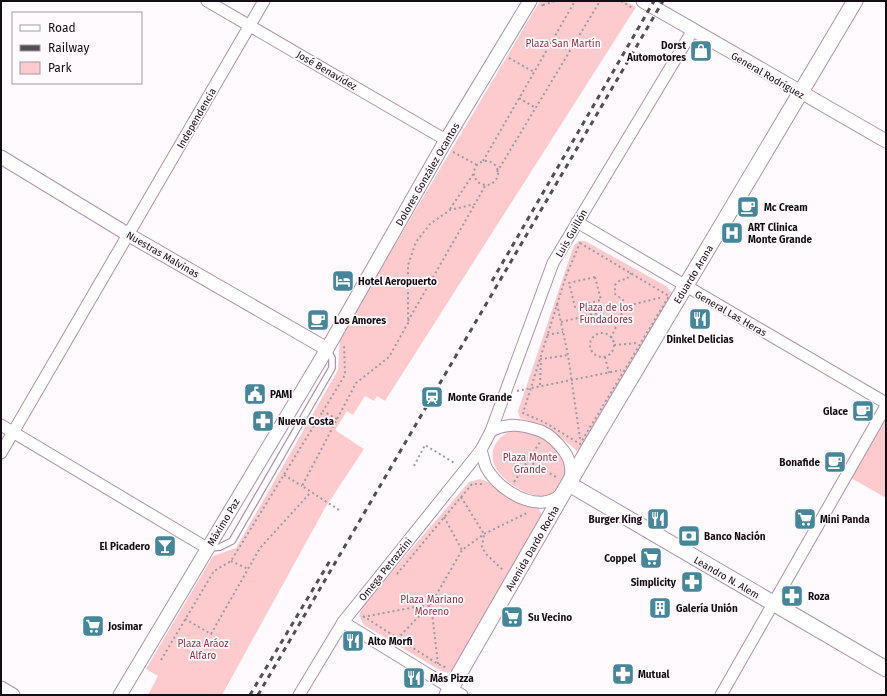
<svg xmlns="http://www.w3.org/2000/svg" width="887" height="696" viewBox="0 0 887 696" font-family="'Fira Sans',sans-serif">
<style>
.green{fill:#fdcbcd}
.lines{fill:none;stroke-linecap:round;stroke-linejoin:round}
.service-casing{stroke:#ac95a9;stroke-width:8}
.minor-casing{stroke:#ac95a9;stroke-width:13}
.tertiary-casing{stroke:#ac95a9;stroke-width:15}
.secondary-casing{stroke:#ac95a9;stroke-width:17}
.path{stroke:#a0999f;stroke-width:2;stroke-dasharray:2 3;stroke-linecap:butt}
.service{stroke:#fff;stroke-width:5.5}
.minor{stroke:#fff;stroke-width:11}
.tertiary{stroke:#fff;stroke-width:13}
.secondary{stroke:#fff;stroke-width:15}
.rail{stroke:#544d53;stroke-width:3;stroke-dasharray:5 5;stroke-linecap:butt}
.labels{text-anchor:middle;stroke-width:3.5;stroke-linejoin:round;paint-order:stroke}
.park-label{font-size:10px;fill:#8b3641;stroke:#fffafe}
.poi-label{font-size:10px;font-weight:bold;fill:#150d14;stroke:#fffafe;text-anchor:start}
.street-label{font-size:10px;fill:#150d14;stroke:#fffafe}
</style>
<rect width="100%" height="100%" fill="#fffafe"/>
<g class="green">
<path d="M540,1h85l11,6 -251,394 -8,-5 -3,5 -9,-5 -12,19 -6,-4 -12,19 29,19 -39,59 -103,187h-74l10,-19 -12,-7 67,-113 23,-8 102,-178 2,-33z"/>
<path d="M579,241h6l81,45 6,7v9l-91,146 -4,3 -15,-13 -20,-13 -22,-7 -2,-7 56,-166z"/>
<path d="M886,417v81l-35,-20z"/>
<path d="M517,430c24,4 44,16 50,40l-8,19c-4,2 -9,6 -13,7 -16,2 -40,-13 -48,-25 -13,-18 -1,-38 19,-41z"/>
<path d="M480,479c22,7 37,22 59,30l4,9 -87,149 -8,6 -7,-2 -77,-46 -5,-9 5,-12 105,-122z"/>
</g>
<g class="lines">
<g class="service-casing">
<path id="service" d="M210,548l10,-1 12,-6 100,-173v-10l-5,-9"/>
</g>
<g class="minor-casing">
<g id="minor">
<path d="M207,1l239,139"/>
<path d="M577,222l309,181"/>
<path d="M1,425l206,123"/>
<path d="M481,450c2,6 3,12 5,17 10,19 36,37 58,35 25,-4 34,-32 20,-51 -6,-8 -14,-16 -23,-20 -18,-6 -33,-9 -50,0"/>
<path d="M1,453l263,-452"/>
<path d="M343,622l119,73"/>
<path d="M299,695l44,-73 138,-172 10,-19 62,-168 140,-233"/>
<path d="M721,695l165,-289"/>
</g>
</g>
<g class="tertiary-casing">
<g id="tertiary">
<path d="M643,1l243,140"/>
<path d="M1,157l128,78 198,114"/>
<path d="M1,688l12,7"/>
<path d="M120,695l207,-346 119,-209 84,-139"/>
</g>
</g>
<g class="secondary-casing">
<g id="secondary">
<path d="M569,484l317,185"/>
<path d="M447,695l141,-245 267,-449"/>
</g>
</g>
<g class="path">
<path d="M621,1l13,8"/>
<path d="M543,5l12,-4"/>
<path d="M542,6l3,-5"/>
<path d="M552,40l18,11"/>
<path d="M509,58l25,14"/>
<path d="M519,98l17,10"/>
<path d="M453,152l24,13"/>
<path d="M483,161l92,-160"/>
<circle cx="486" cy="173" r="12"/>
<path d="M497,172l103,-171"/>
<path d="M450,209l24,-36"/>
<path d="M580,243l89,53 -89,148 -36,-22 -21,-9 43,-137z"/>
<path d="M595,277l6,23 -26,7 -6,-24z"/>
<path d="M557,304l11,51 12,84"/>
<path d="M587,304l3,10"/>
<path d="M408,321l67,-117"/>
<path d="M561,322l102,-25"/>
<circle cx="602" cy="345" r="12"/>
<path d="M547,335l16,-3"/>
<path d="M611,338l14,-32 -2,-6 -8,-6v-9l5,-5 7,-1 4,-6"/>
<path d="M614,345l23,-2"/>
<path d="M605,357l4,16"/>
<path d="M540,385l1,-26 27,-4"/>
<path d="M517,391l104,-21"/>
<path d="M337,419l-14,-8 22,-36 -1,-31"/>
<path d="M528,461l30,17"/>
<path d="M414,466l11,-21 31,19"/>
<path d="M284,475l18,11"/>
<path d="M514,482l26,-40"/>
<path d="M461,497l23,37 -2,13 4,7 18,17"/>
<path d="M339,510l-37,-24 54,-103 33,-26 19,-34v-58l8,-23 14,-18 20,-14 25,-6 11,-20"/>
<path d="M444,517l18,33"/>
<path d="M231,561l17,8"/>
<path d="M397,574l75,-90h12"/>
<path d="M363,616l75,48 9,4"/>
<path d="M363,617l68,-13"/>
<path d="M185,619l26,15 49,-86 51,-56"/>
<path d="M397,639l33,-34"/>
<path d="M161,660l53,-89 17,-10 92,-150"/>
<path d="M438,664l-7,-60 31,-54 22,-16 45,-22"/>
</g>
<use href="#service" class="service"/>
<use href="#minor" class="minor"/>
<use href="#tertiary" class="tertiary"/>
<use href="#secondary" class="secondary"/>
<g class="rail">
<path d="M492,281l162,-280"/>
<path d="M250,695l81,-136"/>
<path d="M258,695l405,-694"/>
</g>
</g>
<defs>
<g id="shop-square" transform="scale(1.15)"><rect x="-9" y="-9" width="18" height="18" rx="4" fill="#468699" stroke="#fffafe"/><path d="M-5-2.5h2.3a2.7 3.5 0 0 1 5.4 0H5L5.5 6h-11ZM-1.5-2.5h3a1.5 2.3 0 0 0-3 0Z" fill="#fff"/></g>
<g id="cafe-square" transform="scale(1.15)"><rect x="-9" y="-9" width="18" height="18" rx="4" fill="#468699" stroke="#fffafe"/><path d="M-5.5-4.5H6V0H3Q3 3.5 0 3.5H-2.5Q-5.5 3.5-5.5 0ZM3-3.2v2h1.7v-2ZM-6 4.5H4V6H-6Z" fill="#fff"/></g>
<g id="hospital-square" transform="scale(1.15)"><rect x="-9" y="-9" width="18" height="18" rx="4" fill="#468699" stroke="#fffafe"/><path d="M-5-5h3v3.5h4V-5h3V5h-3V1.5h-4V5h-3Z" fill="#fff"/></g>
<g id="hotel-square" transform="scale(1.15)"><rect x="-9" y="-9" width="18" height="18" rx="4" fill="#468699" stroke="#fffafe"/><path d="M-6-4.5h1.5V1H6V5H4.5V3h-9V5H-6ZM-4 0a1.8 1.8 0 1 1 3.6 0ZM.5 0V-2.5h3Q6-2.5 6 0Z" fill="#fff"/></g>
<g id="restaurant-square" transform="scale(1.15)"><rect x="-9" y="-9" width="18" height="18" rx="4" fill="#468699" stroke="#fffafe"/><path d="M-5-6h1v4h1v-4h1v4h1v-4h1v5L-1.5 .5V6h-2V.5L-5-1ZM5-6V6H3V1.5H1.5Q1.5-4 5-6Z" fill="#fff"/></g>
<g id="civic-square" transform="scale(1.15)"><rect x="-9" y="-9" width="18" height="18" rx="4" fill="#468699" stroke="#fffafe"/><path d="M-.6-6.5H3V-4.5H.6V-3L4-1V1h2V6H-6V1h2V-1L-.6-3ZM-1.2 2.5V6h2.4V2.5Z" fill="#fff"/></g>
<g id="station-square" transform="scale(1.15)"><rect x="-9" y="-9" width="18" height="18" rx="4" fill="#468699" stroke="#fffafe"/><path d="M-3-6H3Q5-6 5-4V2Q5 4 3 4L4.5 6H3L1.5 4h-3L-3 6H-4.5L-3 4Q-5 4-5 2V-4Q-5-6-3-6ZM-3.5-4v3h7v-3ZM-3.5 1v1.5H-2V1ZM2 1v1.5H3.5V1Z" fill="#fff"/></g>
<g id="pharmacy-square" transform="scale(1.15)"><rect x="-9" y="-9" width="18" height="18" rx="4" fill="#468699" stroke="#fffafe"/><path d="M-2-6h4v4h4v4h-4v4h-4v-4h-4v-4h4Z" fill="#fff"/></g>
<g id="supermarket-square" transform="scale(1.15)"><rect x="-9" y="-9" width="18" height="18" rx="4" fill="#468699" stroke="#fffafe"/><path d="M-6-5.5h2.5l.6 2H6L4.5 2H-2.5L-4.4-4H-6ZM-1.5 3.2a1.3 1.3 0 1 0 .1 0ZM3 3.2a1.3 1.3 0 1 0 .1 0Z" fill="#fff"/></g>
<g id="bank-square" transform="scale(1.15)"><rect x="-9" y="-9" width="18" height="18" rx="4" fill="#468699" stroke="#fffafe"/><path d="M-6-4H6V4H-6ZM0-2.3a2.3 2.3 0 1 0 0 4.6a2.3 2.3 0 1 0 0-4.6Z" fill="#fff"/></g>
<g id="bar-square" transform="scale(1.15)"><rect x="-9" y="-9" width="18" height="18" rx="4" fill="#468699" stroke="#fffafe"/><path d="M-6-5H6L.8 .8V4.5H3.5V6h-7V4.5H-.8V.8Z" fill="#fff"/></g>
<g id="building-square" transform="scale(1.15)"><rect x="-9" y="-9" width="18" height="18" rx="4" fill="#468699" stroke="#fffafe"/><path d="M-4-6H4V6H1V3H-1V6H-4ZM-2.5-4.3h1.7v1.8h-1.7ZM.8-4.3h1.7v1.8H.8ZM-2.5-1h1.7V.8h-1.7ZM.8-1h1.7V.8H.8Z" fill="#fff"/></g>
</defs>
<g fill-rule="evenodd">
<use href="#shop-square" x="701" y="51"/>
<use href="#cafe-square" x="748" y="207"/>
<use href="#hospital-square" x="732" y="233"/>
<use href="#hotel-square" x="343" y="281"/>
<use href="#restaurant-square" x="700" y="319"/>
<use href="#cafe-square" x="318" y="320"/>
<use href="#civic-square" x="255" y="394"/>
<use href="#station-square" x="432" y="397"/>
<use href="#cafe-square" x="863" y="411"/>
<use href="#pharmacy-square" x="263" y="421"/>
<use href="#cafe-square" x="835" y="462"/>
<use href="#restaurant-square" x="658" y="519"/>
<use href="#supermarket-square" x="805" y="519"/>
<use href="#bank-square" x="689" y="536"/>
<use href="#bar-square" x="165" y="546"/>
<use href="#supermarket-square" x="651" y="558"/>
<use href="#pharmacy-square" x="692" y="582"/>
<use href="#pharmacy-square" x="792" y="596"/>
<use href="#building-square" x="660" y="608"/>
<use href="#supermarket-square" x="512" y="617"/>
<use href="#supermarket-square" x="93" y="626"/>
<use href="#restaurant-square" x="353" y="641"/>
<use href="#pharmacy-square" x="623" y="674"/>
<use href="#restaurant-square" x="414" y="678"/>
</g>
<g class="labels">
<g class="park-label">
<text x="563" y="47">Plaza San Martín</text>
<text x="606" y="311">Plaza de los<tspan x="606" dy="12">Fundadores</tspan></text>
<text x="530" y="461">Plaza Monte<tspan x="530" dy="12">Grande</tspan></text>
<text x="432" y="603">Plaza Mariano<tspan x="432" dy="12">Moreno</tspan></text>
<text x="203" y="647">Plaza Aráoz<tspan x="203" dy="12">Alfaro</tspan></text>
</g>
<g class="poi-label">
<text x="686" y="49" text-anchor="end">Dorst<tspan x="686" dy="12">Automotores</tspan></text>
<text x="764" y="211">Mc Cream</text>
<text x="748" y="231">ART Clinica<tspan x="748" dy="12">Monte Grande</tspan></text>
<text x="358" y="285">Hotel Aeropuerto</text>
<text x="334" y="324">Los Amores</text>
<text x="700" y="343" text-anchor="middle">Dinkel Delicias</text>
<text x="270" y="398">PAMI</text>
<text x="448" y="401">Monte Grande</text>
<text x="848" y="415" text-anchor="end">Glace</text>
<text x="278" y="425">Nueva Costa</text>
<text x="820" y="466" text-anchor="end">Bonafide</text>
<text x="642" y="523" text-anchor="end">Burger King</text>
<text x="820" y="523">Mini Panda</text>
<text x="704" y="540">Banco Nación</text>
<text x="150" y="550" text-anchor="end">El Picadero</text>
<text x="636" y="562" text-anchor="end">Coppel</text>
<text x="676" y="586" text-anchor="end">Simplicity</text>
<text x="808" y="600">Roza</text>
<text x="676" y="612">Galería Unión</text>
<text x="528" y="621">Su Vecino</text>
<text x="108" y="630">Josimar</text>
<text x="368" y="645">Alto Morfi</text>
<text x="638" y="678">Mutual</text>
<text x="430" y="682">Más Pizza</text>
</g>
<g class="street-label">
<text transform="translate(327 70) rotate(30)" y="4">José Benavídez</text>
<text transform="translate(768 75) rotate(30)" y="4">General Rodríguez</text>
<text transform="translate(196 118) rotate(-60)" y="4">Independencia</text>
<text transform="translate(427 174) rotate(-60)" y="4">Dolores González Ocantos</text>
<text transform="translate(571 233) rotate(-60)" y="4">Luis Guillón</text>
<text transform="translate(163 254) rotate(30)" y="4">Nuestras Malvinas</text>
<text transform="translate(693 274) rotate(-59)" y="4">Eduardo Arana</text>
<text transform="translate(731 313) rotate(30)" y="4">General Las Heras</text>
<text transform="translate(223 522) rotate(-59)" y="4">Máximo Paz</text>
<text transform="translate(532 548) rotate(-60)" y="4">Avenida Dardo Rocha</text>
<text transform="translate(385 569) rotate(-51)" y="4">Omega Petrazzini</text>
<text transform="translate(727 577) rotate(30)" y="4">Leandro N. Alem</text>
</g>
</g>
<rect width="887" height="696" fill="none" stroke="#150d14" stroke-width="4"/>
<rect x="12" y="12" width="130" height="72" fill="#fffafe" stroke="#a19ba0"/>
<rect x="20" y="25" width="20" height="6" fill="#ffffff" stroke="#a19ba0"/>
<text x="48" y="32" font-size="12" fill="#150d14">Road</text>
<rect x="20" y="45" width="20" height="6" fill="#544d53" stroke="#a19ba0"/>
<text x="48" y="52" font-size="12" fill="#150d14">Railway</text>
<rect x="20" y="62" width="20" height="12" fill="#fdcbcd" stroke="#a19ba0"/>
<text x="48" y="72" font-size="12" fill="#150d14">Park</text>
</svg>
